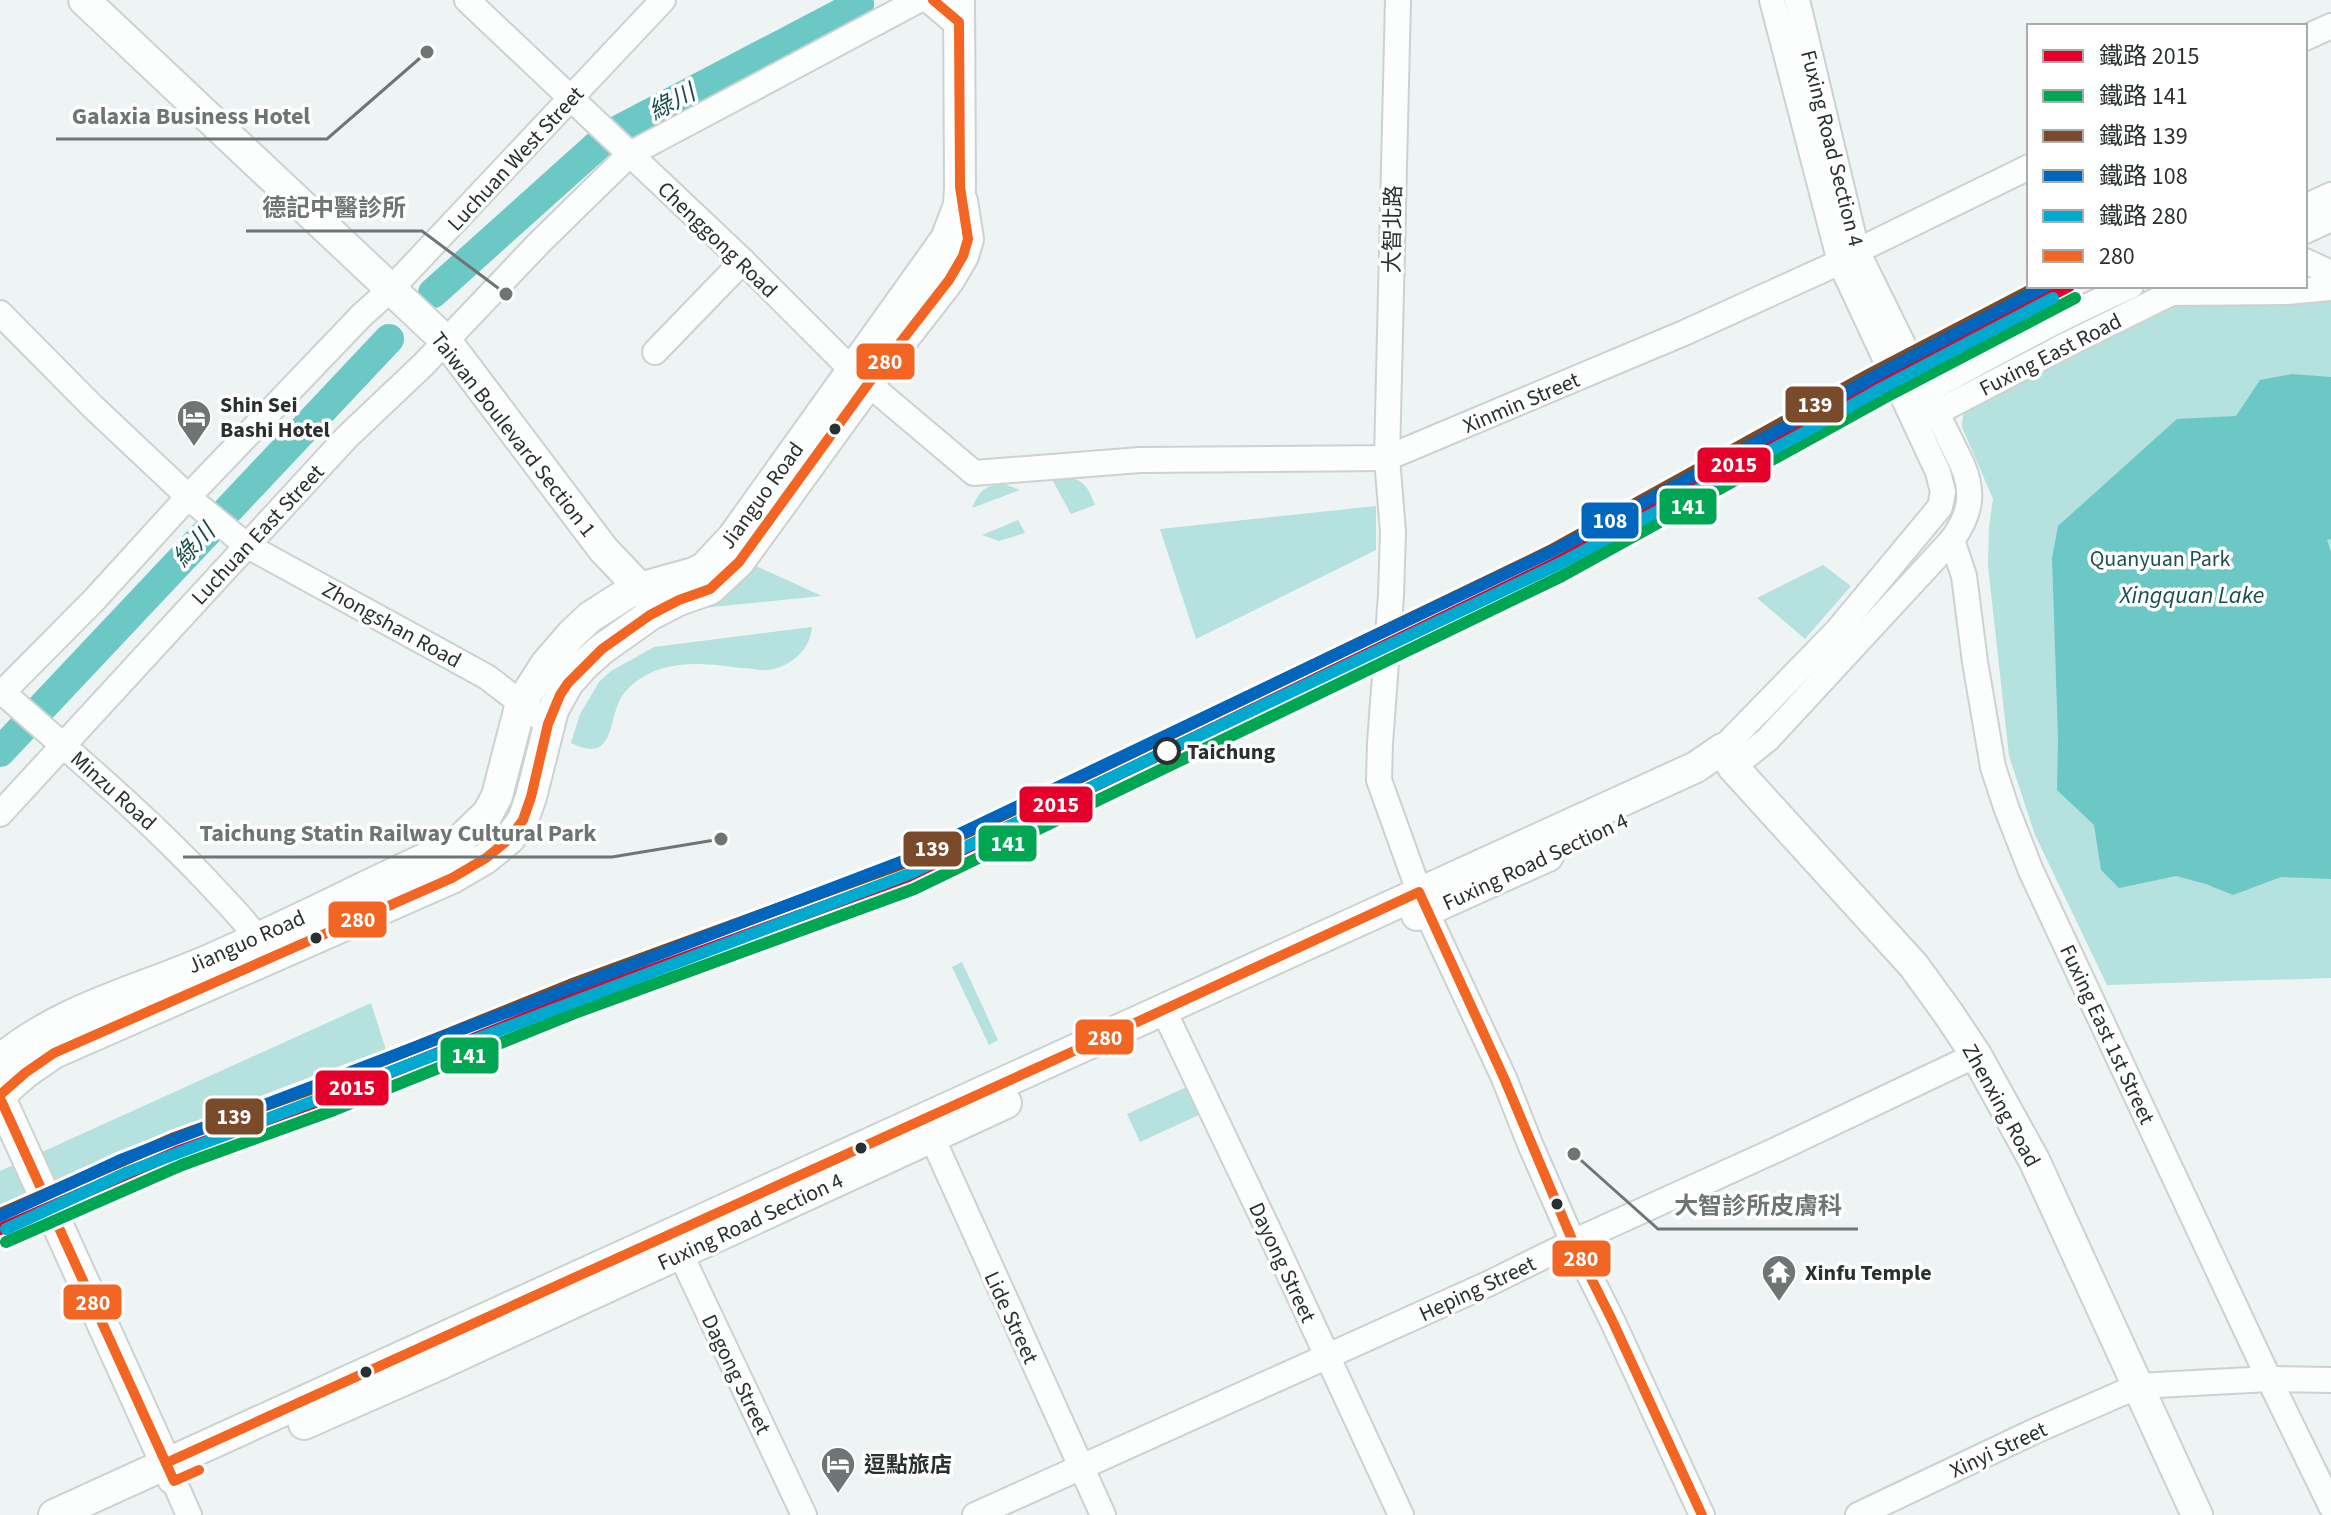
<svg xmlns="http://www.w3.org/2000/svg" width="2331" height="1515" viewBox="0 0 2331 1515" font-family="'Source Sans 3','Noto Sans TC',sans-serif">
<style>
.green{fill:#b5e1df}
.water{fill:#6cc8c4}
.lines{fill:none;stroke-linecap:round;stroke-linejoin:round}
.river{stroke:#6cc8c4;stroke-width:30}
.minor-casing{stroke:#ccd2d1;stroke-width:28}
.major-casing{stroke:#ccd2d1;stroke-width:34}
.minor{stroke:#fcfdfd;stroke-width:24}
.major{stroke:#fcfdfd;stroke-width:30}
.bus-1-casing{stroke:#fff;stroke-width:16}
.bus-1{stroke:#f26522;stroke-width:10}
.rail-1-casing{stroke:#fff;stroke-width:18}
.rail-2-casing{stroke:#fff;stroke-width:18}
.rail-3-casing{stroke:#fff;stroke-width:18}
.rail-4-casing{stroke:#fff;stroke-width:18}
.rail-5-casing{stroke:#fff;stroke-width:18}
.rail-1{stroke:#e4002b;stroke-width:12}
.rail-2{stroke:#00a651;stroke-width:12}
.rail-3{stroke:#7a4b2a;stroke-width:12}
.rail-4{stroke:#0065bd;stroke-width:12}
.rail-5{stroke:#00a9ce;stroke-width:12}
.bus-dot{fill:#2a302f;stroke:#fff;stroke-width:3}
.stop-dot{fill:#fff;stroke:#2a302f;stroke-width:4}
.labels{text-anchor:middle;stroke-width:7;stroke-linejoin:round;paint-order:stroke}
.street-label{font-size:22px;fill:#2a302f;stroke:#fff}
.poi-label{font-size:22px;font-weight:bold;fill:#2a302f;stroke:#fff;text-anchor:start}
.park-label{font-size:22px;fill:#1d514f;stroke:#fff}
.stop-label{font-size:22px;font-weight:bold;fill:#2a302f;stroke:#fff;text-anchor:start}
.water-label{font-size:24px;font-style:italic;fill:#174c4a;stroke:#fff}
.leader{fill:none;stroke:#6f7574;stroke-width:3}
.callout-dot{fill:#6f7574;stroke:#fff;stroke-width:3}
.callout-label{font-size:24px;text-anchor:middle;font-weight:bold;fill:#6f7574;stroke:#fff;stroke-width:7;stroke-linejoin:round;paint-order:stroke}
.line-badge{stroke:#fff;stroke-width:3}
.badge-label{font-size:22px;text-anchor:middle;font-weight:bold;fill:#fff}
</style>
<rect width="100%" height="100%" fill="#eef4f4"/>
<g class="green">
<path d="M2331,297v681l-224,7 -72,-150 -26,-79 -21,-190 1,-39 4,-28 -31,-72 1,-12 10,-8 207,-104z"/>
<path d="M1065,475c20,7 22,10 30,30l-24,9 -21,-38z"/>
<path d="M1004,484l16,6 -48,18c7,-17 13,-23 32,-24z"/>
<path d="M1376,506v44l-180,89 -36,-110z"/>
<path d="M1018,520l7,13 -26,8 -17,-6z"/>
<path d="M1823,565l28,21 -46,53 -48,-41z"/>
<path d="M756,566l66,30 -119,12 20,-11z"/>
<path d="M812,627c-1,22 -22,41 -45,43 -8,1 -17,-2 -25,-2 -22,-3 -53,-7 -74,-1 -18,4 -36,14 -46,29 -15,24 -6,69 -51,47l9,-29 19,-32 12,-11 43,-24z"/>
<path d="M962,962l36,78 -9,5 -37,-78z"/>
<path d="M371,1003l15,47c-132,45 -259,99 -386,157v-36z"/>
<path d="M1189,1086l12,28 -61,28 -13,-28z"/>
</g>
<path class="water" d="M2292,374l39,3v162l-4,1 4,12v327l-50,-2 -48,18 -27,-11 -30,-8 -57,12 -18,-18 -7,-45 -37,-35 1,-52 -6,-180 6,-32 119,-107 59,-3 24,-36z"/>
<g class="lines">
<g class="river">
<path d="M433,293l176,-158 250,-131"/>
<path d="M0,752l389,-413"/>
</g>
<g class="minor-casing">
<g id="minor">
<path d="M467,0l276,261 109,109 122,103 166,-13 247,-2 297,-125 156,-71 17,-11 172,-84"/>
<path d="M1398,0l-11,458 6,74 -2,63 -11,148 -1,37 47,131 78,167 26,66 43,98 39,78 90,195"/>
<path d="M2305,38l26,-12"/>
<path d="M2305,207l26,-12"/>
<path d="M2305,231l26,-12"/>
<path d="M2305,261l26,12"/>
<path d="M2170,293l116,-1 45,-4"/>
<path d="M0,313l92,93 103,97 51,42 241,132 61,47"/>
<path d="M655,352l88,-91"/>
<path d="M1913,398c72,-39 143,-79 218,-112"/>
<path d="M1924,419l144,-75 118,-58"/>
<path d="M1952,540l12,36 11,86 18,105 13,40 25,64 238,508 62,127"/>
<path d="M0,690c71,63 143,123 208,192 21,23 43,44 59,71"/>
<path d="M0,695l95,-96 93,-102 174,-182 29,-26 272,-289"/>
<path d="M1722,749l115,-118 103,-124 3,-15 -5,-20 -98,-210 -68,-262"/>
<path d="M1733,767l35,-28 184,-199c18,-25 23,-46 10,-76l-105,-213 -60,-251"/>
<path d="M0,814l347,-377 76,-72 117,-123 90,-88 289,-154"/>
<path d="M1163,1009l114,239 124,267"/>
<path d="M926,1124l177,391"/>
<path d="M673,1238l131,277"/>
<path d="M174,1481l15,34"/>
<path d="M975,1515l515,-232 83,-41 203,-92 200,-95"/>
<path d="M1858,1515l177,-84 103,-45 131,-7 62,1"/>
</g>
</g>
<g class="major-casing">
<g id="major">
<path d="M84,0l362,341 157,208 37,39 13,11"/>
<path d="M933,0l26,22"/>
<path d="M1417,915l131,-59"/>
<path d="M0,1060c60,-51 138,-69 209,-100 79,-34 155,-74 233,-109l18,-11 28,-27 9,-17 24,-93 25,-39 26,-30 18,-17 36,-23 14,-6 54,-15 10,-5 29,-31 213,-298 13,-34 1,-18 -1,-187"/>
<path d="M0,1095l25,-22 29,-20 398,-175 34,-20 23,-19 14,-19 8,-23 22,-87 15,-27 16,-18 18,-16 48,-34 29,-15 31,-11 29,-27 129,-178 81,-104 14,-24 5,-17 -6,-38"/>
<path d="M0,1098c58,127 115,254 173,381"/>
<path d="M304,1424l134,-59 568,-262"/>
<path d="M54,1515l1642,-748 26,-18 11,18 181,199 34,47 28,42 58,105 163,355"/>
</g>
</g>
<use href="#minor" class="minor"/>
<use href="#major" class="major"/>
<g class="bus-1-casing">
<g id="bus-1">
<path d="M0,1095l25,-22 29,-20 398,-175 34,-20 23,-19 14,-19 8,-23 17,-73 12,-29 8,-12 34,-34 48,-34 29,-15 31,-11 29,-27 129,-178 81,-104 14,-24 5,-17 -8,-52 -1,-165 -26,-22"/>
<path d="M0,1098l174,383 25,-11"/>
<path d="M166,1463l919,-417 334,-154 85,186 69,164 39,78 90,195"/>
</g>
</g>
<use href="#bus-1" class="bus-1"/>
<g class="rail-1-casing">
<path id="rail-1" d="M0,1229l177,-77 152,-55 246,-99 333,-122 648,-313 321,-177 192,-100"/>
</g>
<g class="rail-2-casing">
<path id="rail-2" d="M6,1242l176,-77 152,-55 246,-99 334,-122 648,-313 322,-178 191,-100"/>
</g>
<g class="rail-3-casing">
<path id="rail-3" d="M0,1214l172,-75 152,-55 246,-99 333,-122 647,-312 320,-177 169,-88"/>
</g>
<g class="rail-4-casing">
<path id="rail-4" d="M0,1216l123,-57 780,-298 652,-311 243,-130 75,-43 173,-91"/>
</g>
<g class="rail-5-casing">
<path id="rail-5" d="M6,1229l122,-57 781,-298 652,-311 244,-131 75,-43 173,-91"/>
</g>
<use href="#rail-1" class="rail-1"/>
<use href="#rail-2" class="rail-2"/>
<use href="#rail-3" class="rail-3"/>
<use href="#rail-4" class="rail-4"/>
<use href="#rail-5" class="rail-5"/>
</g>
<defs>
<g id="hotel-pin" transform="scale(1.8)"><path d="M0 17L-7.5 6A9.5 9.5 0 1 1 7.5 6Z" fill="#6f7574" stroke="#fff"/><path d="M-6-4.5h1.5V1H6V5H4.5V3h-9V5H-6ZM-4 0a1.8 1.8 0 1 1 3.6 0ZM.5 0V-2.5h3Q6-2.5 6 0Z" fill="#fff"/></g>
<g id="temple-pin" transform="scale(1.8)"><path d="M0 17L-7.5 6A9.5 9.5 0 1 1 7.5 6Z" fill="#6f7574" stroke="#fff"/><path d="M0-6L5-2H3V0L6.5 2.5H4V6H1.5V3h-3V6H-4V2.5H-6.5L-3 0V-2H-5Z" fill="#fff"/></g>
</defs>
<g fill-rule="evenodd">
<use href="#hotel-pin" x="194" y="417"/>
<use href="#temple-pin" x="1779" y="1272"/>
<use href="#hotel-pin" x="838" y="1464"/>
</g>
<g class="bus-dot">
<circle cx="835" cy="429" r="7"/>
<circle cx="316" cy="938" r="7"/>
<circle cx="861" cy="1148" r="7"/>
<circle cx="1557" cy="1204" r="7"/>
<circle cx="366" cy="1372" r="7"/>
</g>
<circle class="stop-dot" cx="1167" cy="751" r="12"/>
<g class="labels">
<g class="street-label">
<text transform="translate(1833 148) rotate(76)" y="8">Fuxing Road Section 4</text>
<text transform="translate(515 158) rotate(-47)" y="8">Luchuan West Street</text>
<text transform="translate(1392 229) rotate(-89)" y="8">大智北路</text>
<text transform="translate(718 239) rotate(44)" y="8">Chenggong Road</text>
<text transform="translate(2050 354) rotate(-27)" y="8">Fuxing East Road</text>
<text transform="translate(1521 402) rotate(-23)" y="8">Xinmin Street</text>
<text transform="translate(514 434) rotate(52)" y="8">Taiwan Boulevard Section 1</text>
<text transform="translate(761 495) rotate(-54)" y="8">Jianguo Road</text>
<text transform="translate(257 534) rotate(-47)" y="8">Luchuan East Street</text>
<text transform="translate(392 624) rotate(29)" y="8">Zhongshan Road</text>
<text transform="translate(114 790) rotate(42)" y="8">Minzu Road</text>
<text transform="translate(1535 861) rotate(-25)" y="8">Fuxing Road Section 4</text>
<text transform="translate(246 941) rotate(-24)" y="8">Jianguo Road</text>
<text transform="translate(2108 1034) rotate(65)" y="8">Fuxing East 1st Street</text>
<text transform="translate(2002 1105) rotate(61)" y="8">Zhenxing Road</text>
<text transform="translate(750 1221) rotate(-25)" y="8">Fuxing Road Section 4</text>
<text transform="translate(1283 1262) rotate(65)" y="8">Dayong Street</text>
<text transform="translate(1477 1288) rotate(-25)" y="8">Heping Street</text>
<text transform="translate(1012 1317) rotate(65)" y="8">Lide Street</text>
<text transform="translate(737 1374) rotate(64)" y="8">Dagong Street</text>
<text transform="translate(1998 1449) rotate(-25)" y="8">Xinyi Street</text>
</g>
<g class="poi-label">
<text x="220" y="412">Shin Sei<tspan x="220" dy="25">Bashi Hotel</tspan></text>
<text x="1805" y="1280">Xinfu Temple</text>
<text x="864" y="1472">逗點旅店</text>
</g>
<g class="park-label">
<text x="2160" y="566">Quanyuan Park</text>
</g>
<g class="stop-label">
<text x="1187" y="759">Taichung</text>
</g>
<g class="water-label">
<text transform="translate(672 102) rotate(-28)" y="8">綠川</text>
<text transform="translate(194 545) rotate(-47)" y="8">綠川</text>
<text x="2192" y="603">Xingquan Lake</text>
</g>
</g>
<path class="leader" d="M427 52L327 139H56M506 294L422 231H246M721 839L612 857H183M1574 1154L1658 1229H1858"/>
<g class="callout-dot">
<circle cx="427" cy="52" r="8"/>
<circle cx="506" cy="294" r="8"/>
<circle cx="721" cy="839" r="8"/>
<circle cx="1574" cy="1154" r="8"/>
</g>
<g class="callout-label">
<text x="191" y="124">Galaxia Business Hotel</text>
<text x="334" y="216">德記中醫診所</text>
<text x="398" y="841">Taichung Statin Railway Cultural Park</text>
<text x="1758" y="1214">大智診所皮膚科</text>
</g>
<g class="line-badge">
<rect x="855" y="342" width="61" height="39" rx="8" fill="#f26522"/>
<rect x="1784" y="385" width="61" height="39" rx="8" fill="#7a4b2a"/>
<rect x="1696" y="446" width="76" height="38" rx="8" fill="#e4002b"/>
<rect x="1658" y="487" width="60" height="39" rx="8" fill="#00a651"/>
<rect x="1580" y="501" width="60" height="39" rx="8" fill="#0065bd"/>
<rect x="1018" y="785" width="76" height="39" rx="8" fill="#e4002b"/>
<rect x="977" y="824" width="61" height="39" rx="8" fill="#00a651"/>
<rect x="902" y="830" width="61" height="38" rx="8" fill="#7a4b2a"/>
<rect x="327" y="900" width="61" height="39" rx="8" fill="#f26522"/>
<rect x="1074" y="1018" width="61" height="38" rx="8" fill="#f26522"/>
<rect x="439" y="1036" width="61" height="39" rx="8" fill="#00a651"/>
<rect x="314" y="1069" width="76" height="38" rx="8" fill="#e4002b"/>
<rect x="204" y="1097" width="61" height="39" rx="8" fill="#7a4b2a"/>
<rect x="1551" y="1239" width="61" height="39" rx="8" fill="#f26522"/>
<rect x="62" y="1283" width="61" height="38" rx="8" fill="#f26522"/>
</g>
<g class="badge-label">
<text x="885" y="369">280</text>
<text x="1815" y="412">139</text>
<text x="1734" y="472">2015</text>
<text x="1688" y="514">141</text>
<text x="1610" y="528">108</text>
<text x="1056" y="812">2015</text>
<text x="1008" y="851">141</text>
<text x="932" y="856">139</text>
<text x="358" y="927">280</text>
<text x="1105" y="1045">280</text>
<text x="469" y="1063">141</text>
<text x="352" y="1095">2015</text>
<text x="234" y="1124">139</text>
<text x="1581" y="1266">280</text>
<text x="93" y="1310">280</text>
</g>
<rect x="2027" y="24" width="280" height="264" fill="#ffffff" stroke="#aaacac" stroke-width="2"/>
<rect x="2043" y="50" width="40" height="12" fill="#e4002b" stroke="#aaacac" stroke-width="2"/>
<text x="2099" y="64" font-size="24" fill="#2a302f">鐵路 2015</text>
<rect x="2043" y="90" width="40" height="12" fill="#00a651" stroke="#aaacac" stroke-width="2"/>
<text x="2099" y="104" font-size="24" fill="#2a302f">鐵路 141</text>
<rect x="2043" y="130" width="40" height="12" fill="#7a4b2a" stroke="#aaacac" stroke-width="2"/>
<text x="2099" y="144" font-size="24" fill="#2a302f">鐵路 139</text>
<rect x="2043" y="170" width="40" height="12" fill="#0065bd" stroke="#aaacac" stroke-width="2"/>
<text x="2099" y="184" font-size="24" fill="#2a302f">鐵路 108</text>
<rect x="2043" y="210" width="40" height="12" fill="#00a9ce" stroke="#aaacac" stroke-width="2"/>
<text x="2099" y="224" font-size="24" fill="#2a302f">鐵路 280</text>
<rect x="2043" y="250" width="40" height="12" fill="#f26522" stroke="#aaacac" stroke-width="2"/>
<text x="2099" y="264" font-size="24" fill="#2a302f">280</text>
</svg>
